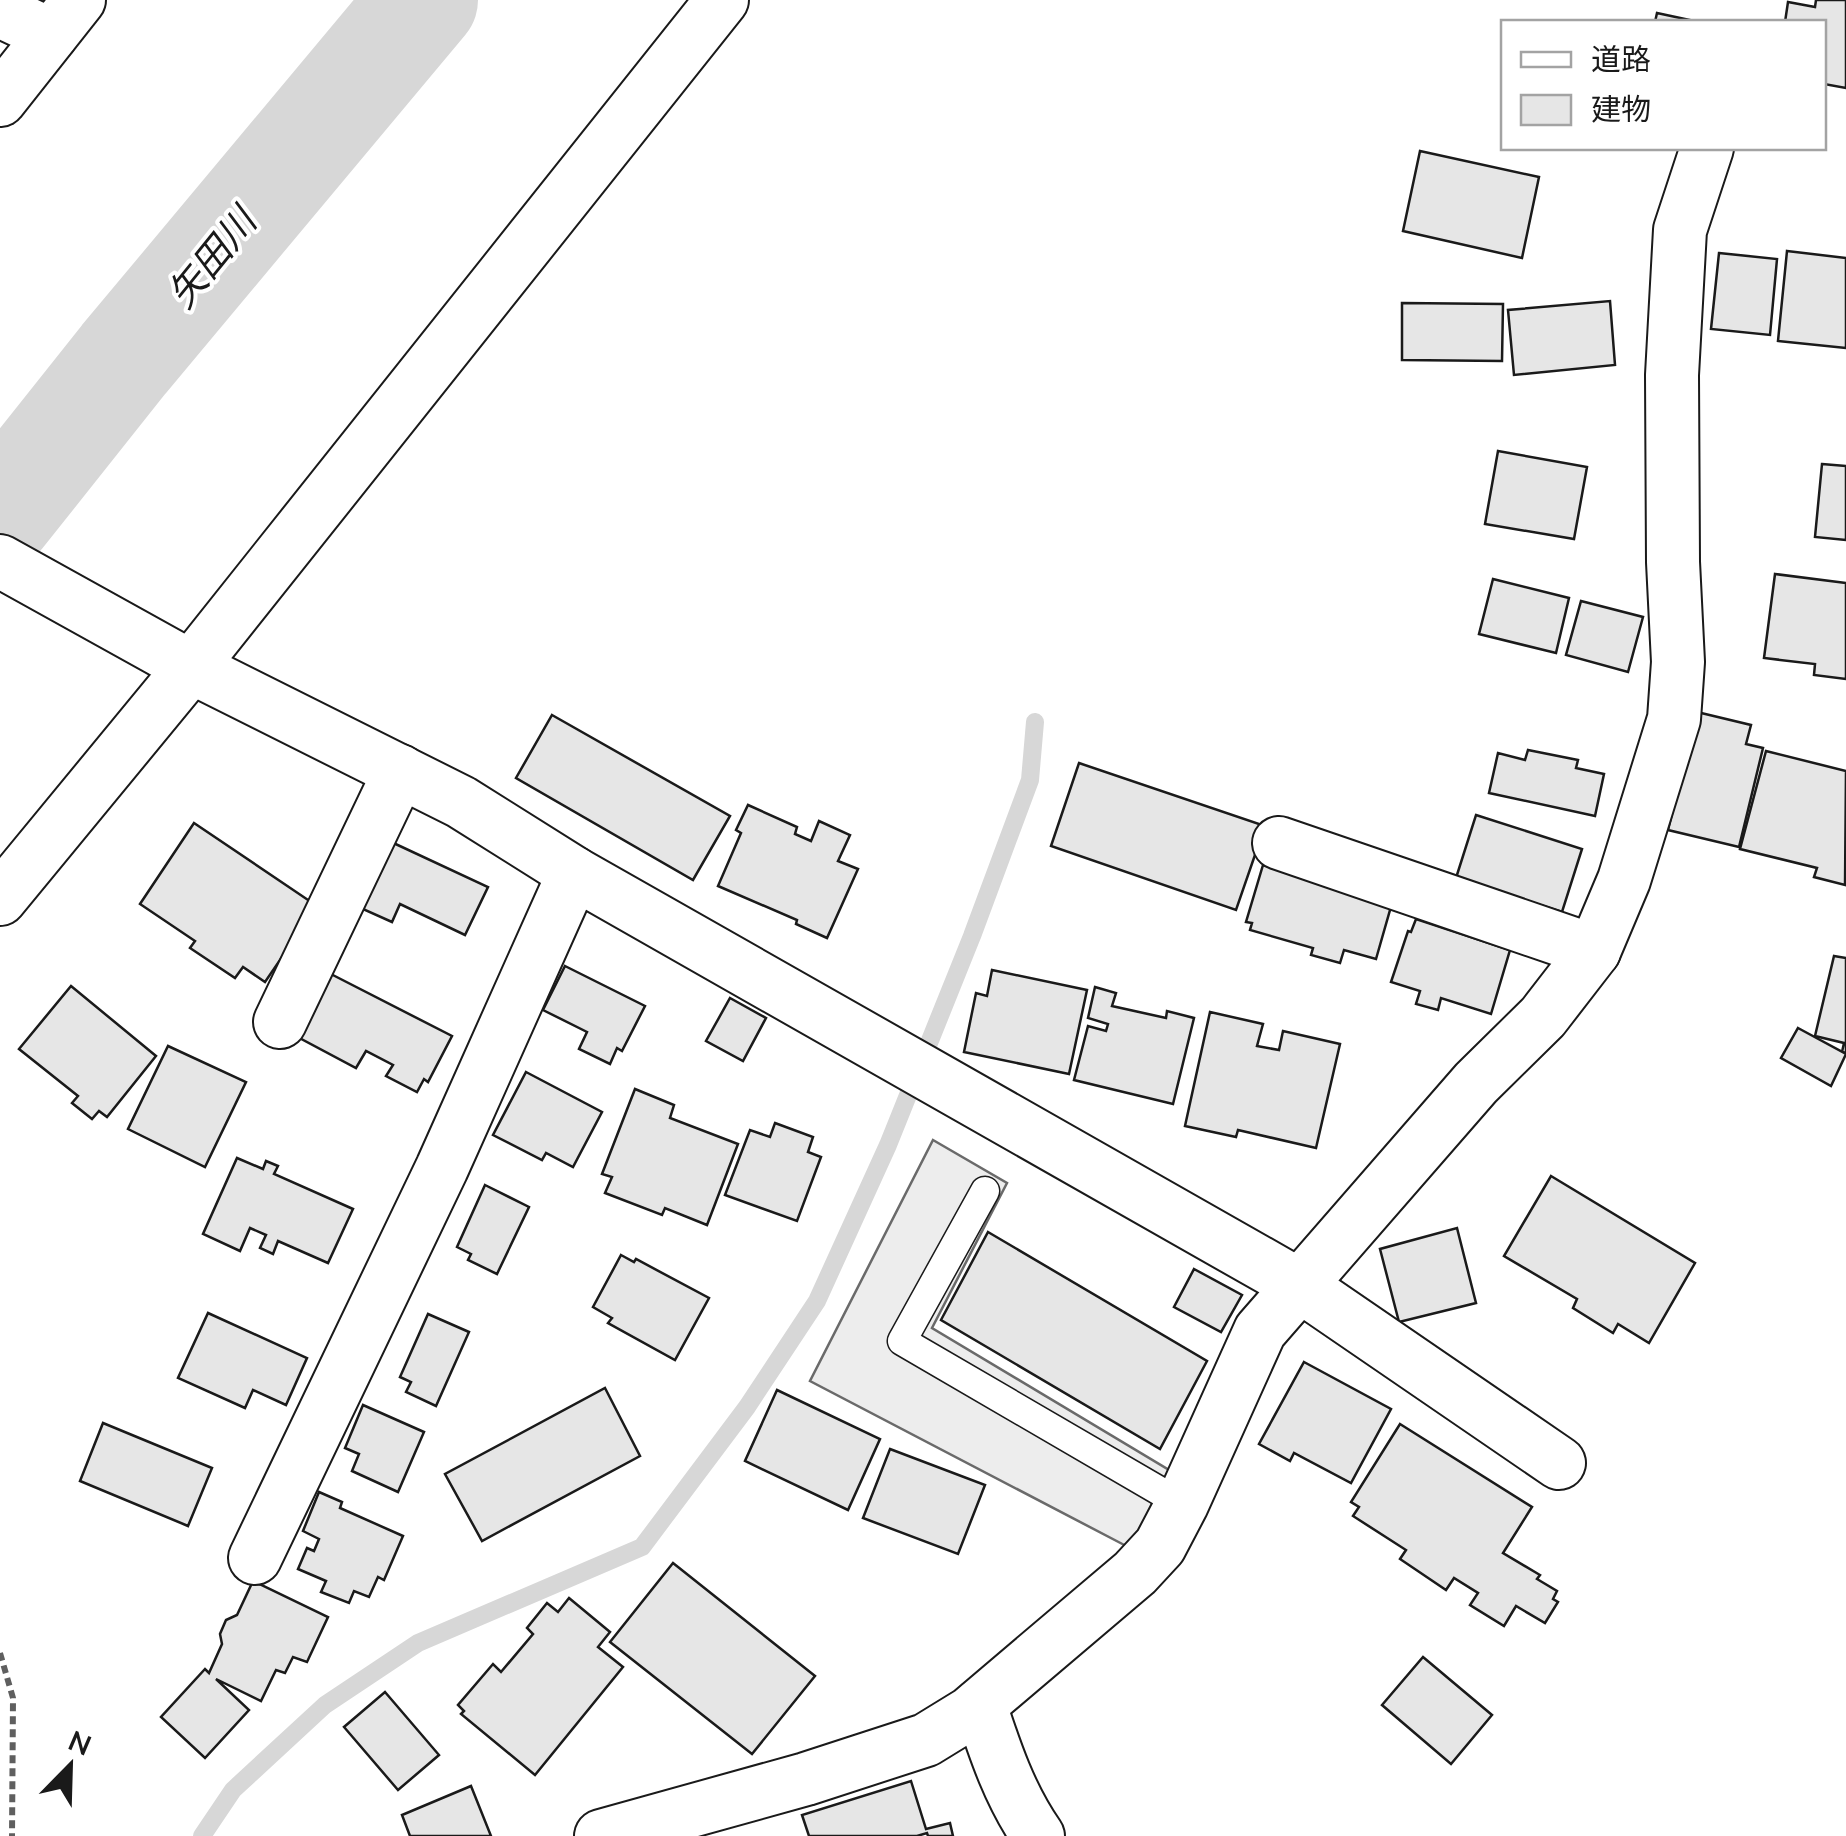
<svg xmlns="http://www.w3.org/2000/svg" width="1846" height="1836" viewBox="0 0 1846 1836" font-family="Mulish,'Noto Sans JP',sans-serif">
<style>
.built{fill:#ededed;stroke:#6a6a6a;stroke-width:2.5}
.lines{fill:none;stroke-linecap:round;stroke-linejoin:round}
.stream{stroke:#d7d7d7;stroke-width:18}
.river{stroke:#d7d7d7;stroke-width:108}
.building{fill:#e6e6e6;stroke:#1a1a1a;stroke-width:2.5}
.lane-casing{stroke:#1a1a1a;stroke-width:31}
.street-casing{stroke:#1a1a1a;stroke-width:56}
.path{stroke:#5f5f5f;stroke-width:6;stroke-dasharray:8 5;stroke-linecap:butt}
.lane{stroke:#fff;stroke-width:28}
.street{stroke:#fff;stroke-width:52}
.labels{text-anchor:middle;stroke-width:8;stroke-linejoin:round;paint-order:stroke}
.water-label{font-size:38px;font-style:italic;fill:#1a1a1a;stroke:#fff}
</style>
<rect width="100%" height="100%" fill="#fff"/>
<path class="built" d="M933,1140l74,43 -75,145 247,148 -49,72 -320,-167z"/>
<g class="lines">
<path class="stream" d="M202,1836l31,-46 92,-85 93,-62 224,-96 105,-140 70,-106 71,-156 84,-209 58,-156 5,-58"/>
<path class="river" d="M0,515l124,-156 300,-359"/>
</g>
<g class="building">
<path d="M1816,0h30v88l-22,-4v-62h-39l3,-20 27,5z"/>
<path d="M1657,13l42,9h-44z"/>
<path d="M1420,151l119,26 -17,81 -119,-27z"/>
<path d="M1787,251l59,7v90l-68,-7z"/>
<path d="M1719,253l58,6 -7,76 -59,-6z"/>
<path d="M1610,301l5,64 -101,10 -6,-65z"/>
<path d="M1402,303l101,1 -1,57 -100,-1z"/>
<path d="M1498,451l89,16 -13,72 -89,-15z"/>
<path d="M1822,464l24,2v74l-31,-3z"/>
<path d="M1775,574l71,9v96l-32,-4 1,-11 -51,-6z"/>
<path d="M1493,579l76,19 -13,55 -77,-19z"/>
<path d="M1581,601l62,16 -15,55 -62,-17z"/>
<path d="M1697,712l54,13 -5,19 17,4 -24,99 -71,-17z"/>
<path d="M552,715l178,101 -37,64 -177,-102z"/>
<path d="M1528,750l50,10 -2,8 28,6 -9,42 -106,-23 9,-40 27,7z"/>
<path d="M1766,751l80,20 -1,114 -31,-8 3,-9 -77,-19z"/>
<path d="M1079,763l186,63 -29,84 -185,-64z"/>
<path d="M748,805l49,22 -2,7 16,7 8,-20 31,14 -12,26 20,8 -31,69 -31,-14 1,-4 -79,-34 23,-53 -5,-3z"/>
<path d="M1476,815l106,34 -20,63 -106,-34z"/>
<path d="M194,823l123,83 -52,76 -22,-15 -8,11 -45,-30 5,-7 -55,-37z"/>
<path d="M387,840l101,47 -23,48 -65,-31 -8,18 -36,-16z"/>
<path d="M1263,865l129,38 -16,56 -32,-9 -4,13 -29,-8 2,-7 -63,-18 2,-7 -6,-1z"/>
<path d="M1416,919l94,31 -19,64 -50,-16 -3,12 -22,-6 4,-13 -29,-9 17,-51 3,1z"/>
<path d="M1834,956l12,2v95l-4,-1 2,-9 -29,-7z"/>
<path d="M565,966l80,40 -23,45 -5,-3 -7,16 -31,-15 8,-17 -44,-22z"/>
<path d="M992,970l95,20 -18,84 -105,-22 12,-59 11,3z"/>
<path d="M325,971l127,65 -24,46 -4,-3 -7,13 -31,-16 7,-11 -27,-14 -10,17 -64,-34z"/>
<path d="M71,986l85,70 -49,61 -8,-6 -7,8 -20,-16 6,-7 -59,-47z"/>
<path d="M1095,987l21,6 -4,13 54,12 1,-7 27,7 -21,86 -99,-24 14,-54 18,5 2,-7 -20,-6z"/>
<path d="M730,998l36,20 -23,43 -37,-20z"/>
<path d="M1210,1012l53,12 -6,22 22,4 4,-19 57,13 -24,104 -78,-18 -2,7 -51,-11z"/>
<path d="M1798,1028l48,26 -15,32 -50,-28z"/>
<path d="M168,1046l78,36 -41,85 -77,-38z"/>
<path d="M526,1072l76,40 -29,55 -27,-14 -4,7 -49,-25z"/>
<path d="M635,1089l39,16 -4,13 68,26 -31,81 -42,-17 -3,7 -57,-22 7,-16 -10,-3z"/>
<path d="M775,1123l38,14 -5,15 13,5 -24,64 -72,-26 25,-65 20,7z"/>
<path d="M237,1158l26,11 3,-8 12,5 -4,8 79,35 -25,54 -50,-22 -5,13 -13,-6 6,-13 -16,-7 -10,23 -37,-17z"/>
<path d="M1551,1176l144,87 -46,80 -31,-19 -5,9 -40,-25 4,-9 -73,-43z"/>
<path d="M485,1185l44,22 -32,67 -29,-14 3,-6 -14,-7z"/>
<path d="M1457,1228l19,75 -77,19 -19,-73z"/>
<path d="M988,1232l219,129 -47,88 -219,-129z"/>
<path d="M621,1255l13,7 2,-3 73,39 -34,62 -67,-37 4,-5 -19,-11z"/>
<path d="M1194,1269l48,26 -21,37 -47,-25z"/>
<path d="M208,1313l99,45 -21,47 -33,-15 -8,18 -67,-30z"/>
<path d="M428,1314l41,18 -33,74 -30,-14 5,-10 -11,-5z"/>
<path d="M1304,1362l87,47 -40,74 -57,-30 -4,8 -31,-17z"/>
<path d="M605,1388l35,68 -158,85 -37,-67z"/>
<path d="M777,1390l103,49 -32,71 -103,-49z"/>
<path d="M363,1405l61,27 -26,60 -46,-21 7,-17 -14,-6z"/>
<path d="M103,1423l109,45 -24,58 -108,-45z"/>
<path d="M1400,1424l132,83 -29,46 37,22 -3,4 20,12 -4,8 5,3 -13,21 -29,-17 -12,20 -34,-21 8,-12 -24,-15 -8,12 -46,-31 6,-9 -53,-34 6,-9 -8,-5z"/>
<path d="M890,1449l95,36 -27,69 -95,-36z"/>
<path d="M319,1492l23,10 -2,6 63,28 -19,44 -6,-3 -9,20 -15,-6 -5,12 -28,-11 5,-11 -28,-12 9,-21 7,3 5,-12 -16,-8z"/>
<path d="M673,1563l142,113 -63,78 -142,-112z"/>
<path d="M253,1581l75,36 -21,45 -14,-5 -8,16 -9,-3 -15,31 -45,-22 33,31 -44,48 -44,-41 44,-48 4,4 13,-29 -2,-10 6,-14 11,-5z"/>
<path d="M569,1598l41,34 -12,15 25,20 -88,108 -74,-61 3,-3 -6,-6 35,-41 8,8 32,-38 -6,-6 20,-25 11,9z"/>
<path d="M1423,1657l69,58 -41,49 -69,-59z"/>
<path d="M385,1692l54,63 -41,35 -54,-63z"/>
<path d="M911,1781l15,48 24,-6 3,13h-25l-1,-3 -10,3h-108l-7,-21z"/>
<path d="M471,1786l20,50h-81l-8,-21z"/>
</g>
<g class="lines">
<g class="lane-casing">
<path id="lane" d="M985,1191l-83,150 280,163"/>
</g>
<g class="street-casing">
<g id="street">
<path d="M0,11l51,24"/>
<path d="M0,100l79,-100"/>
<path d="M0,561l191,106 270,135 113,71 725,412 260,178"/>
<path d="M1279,843l315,108"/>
<path d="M0,899l191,-232 531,-667"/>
<path d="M280,1022l120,-251"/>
<path d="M255,1558l187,-390 132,-295"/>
<path d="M980,1705c15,46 30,91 58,131"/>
<path d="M601,1836l205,-57 120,-39 44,-27 165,-140 25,-27 22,-42 78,-173 216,-248 67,-66 51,-66 30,-71 50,-161 4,-57 -5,-100 -1,-187 8,-145 27,-82"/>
</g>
</g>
<path class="path" d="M0,1653l13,45 -1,138"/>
<use href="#lane" class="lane"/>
<use href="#street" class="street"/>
</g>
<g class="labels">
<g class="water-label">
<text transform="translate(212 258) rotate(-51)" y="13">矢田川</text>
</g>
</g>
<rect x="1501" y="20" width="325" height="130" fill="#ffffff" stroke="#a3a3a3" stroke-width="2.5"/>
<rect x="1521" y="52" width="50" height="15" fill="#ffffff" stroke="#a3a3a3" stroke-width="2.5"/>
<text x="1591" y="70" font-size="30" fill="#1a1a1a">道路</text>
<rect x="1521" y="95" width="50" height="30" fill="#e6e6e6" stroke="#a3a3a3" stroke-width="2.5"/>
<text x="1591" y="120" font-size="30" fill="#1a1a1a">建物</text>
<g transform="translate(70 1766) rotate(23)" stroke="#ffffff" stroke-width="8" paint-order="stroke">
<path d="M0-8L18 38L0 25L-18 38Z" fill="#1a1a1a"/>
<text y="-15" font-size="28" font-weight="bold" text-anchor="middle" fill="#1a1a1a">N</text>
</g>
</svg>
